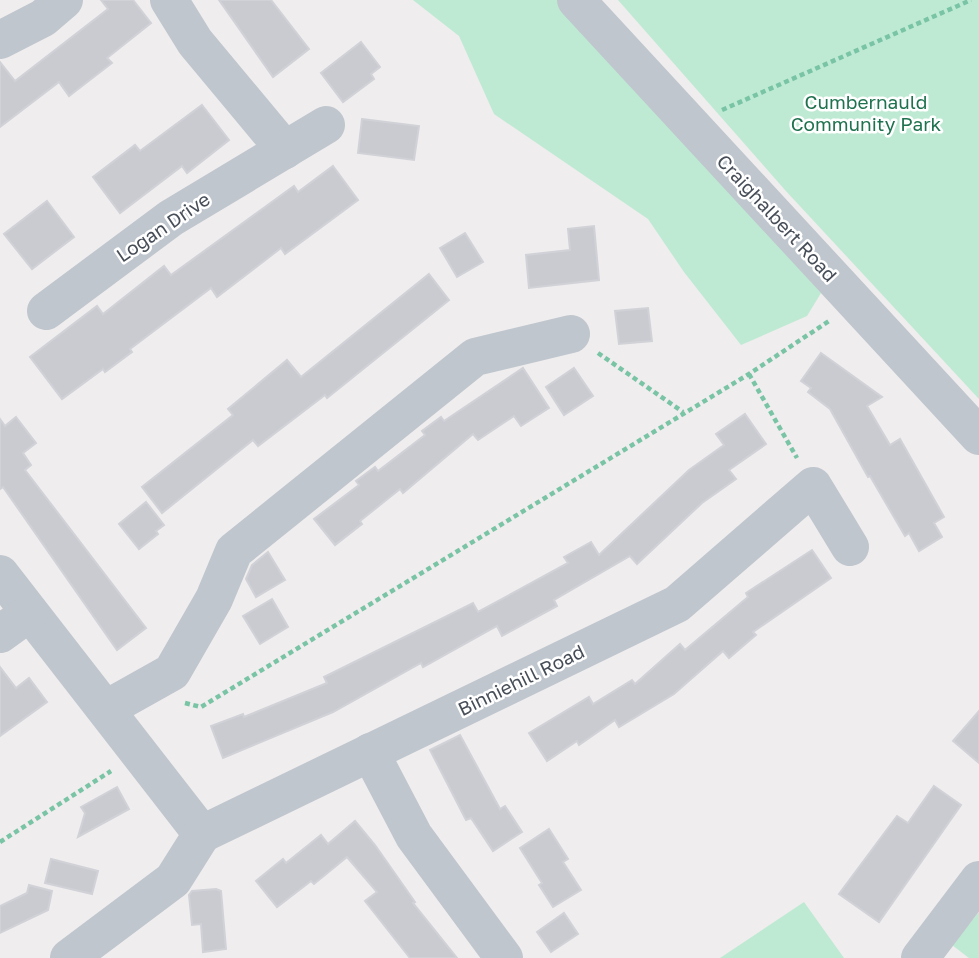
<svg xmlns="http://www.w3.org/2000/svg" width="979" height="958" viewBox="0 0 979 958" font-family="'Golos Text',sans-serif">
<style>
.green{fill:#beead3}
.building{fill:#cacbd1;stroke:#d1d2d8;stroke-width:2}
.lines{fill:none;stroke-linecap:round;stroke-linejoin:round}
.path{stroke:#7ac4a6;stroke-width:4.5;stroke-dasharray:5 3.5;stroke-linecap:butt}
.minor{stroke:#bfc6ce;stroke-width:38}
.labels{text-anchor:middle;stroke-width:5;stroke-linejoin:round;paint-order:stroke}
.park-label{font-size:19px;fill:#1f7250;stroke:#fff}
.street-label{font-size:19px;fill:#474e58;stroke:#fff}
</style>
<rect width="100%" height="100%" fill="#efeded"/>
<g class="green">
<path d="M413,0h147l261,293 -14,23 -66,29 -57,-73 -36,-53 -154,-105 -35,-78z"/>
<path d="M618,0h361v399l-194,-209z"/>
<path d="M804,902l40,56h-124z"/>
<path d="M979,912v46h-10l-17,-13z"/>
</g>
<g class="building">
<path d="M101,0h32l18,23 -44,35 5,5 -43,33 -10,-14 -59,45v-65l15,19 93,-72z"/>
<path d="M219,0h52l38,49 -36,28z"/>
<path d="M361,42l19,25 -9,7 3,5 -31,23 -22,-29z"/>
<path d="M202,105l27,35 -42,33 -5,-7 -62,47 -27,-36 42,-32 5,6z"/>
<path d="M362,119l57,7 -5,34 -56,-7z"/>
<path d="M333,166l25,34 -73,54 -4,-6 -64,49 -6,-9 -81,61 2,3 -27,20 -2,-3 -41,30 -32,-42 67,-51 6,8 61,-48 7,9 123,-89 4,6z"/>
<path d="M47,201l27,36 -42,32 -28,-35z"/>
<path d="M594,226l5,54 -70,8 -3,-33 44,-5 -2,-21z"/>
<path d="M465,233l18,29 -26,15 -17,-29z"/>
<path d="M429,274l20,26 -122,98 -2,-3 -67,51 -5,-6 -91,73 -20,-26 91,-72 -5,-6 59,-49 14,17z"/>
<path d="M648,308l4,33 -33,3 -4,-33z"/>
<path d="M821,353l61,44 -15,9 23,39 10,-6 44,78 -10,6 8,14 -23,14 -10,-18 -4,3 -35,-60 -2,1 -38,-68 -22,-17 3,-4 -10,-7z"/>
<path d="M523,368l26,40 -28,18 -7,-10 -36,24 -5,-6 -70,59 -3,-4 -40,32 2,3 -27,21 -21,-26 45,-34 -3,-4 19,-14 3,4 47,-36 -3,-4 19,-14 3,4z"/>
<path d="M574,368l19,28 -29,19 -18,-28z"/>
<path d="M745,414l21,30 -37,26 7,9 -34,24 -65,61 -7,-8 -76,44 3,6 -55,30 -5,-10 -74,41 -2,-4 -88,49 -110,46 -12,-32 32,-12 1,3 83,-34 -3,-6 149,-74 5,9 90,-49 -4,-6 27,-15 8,13 90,-85 35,-25 -8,-11z"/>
<path d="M16,417l20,26 -13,10 8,12 -6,5 121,158 -29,22 -114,-163 -3,2v-70l5,7z"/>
<path d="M146,502l18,23 -8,6 2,3 -19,15 -20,-25z"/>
<path d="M812,550l19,28 -78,54 3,3 -27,23 -6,-7 -49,43 -55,33 -4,-7 -36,25 -2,-4 -30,20 -18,-28 60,-36 4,7 39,-24 3,4 45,-40 5,6 63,-53 -2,-4z"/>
<path d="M268,552l17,28 -29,17 -10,-18 6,-14z"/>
<path d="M272,599l16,28 -28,17 -17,-28z"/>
<path d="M0,667l16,21 13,-10 18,24 -47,34z"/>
<path d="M979,711v52l-26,-22z"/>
<path d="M460,735l40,74 5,-3 17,26 -29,19 -22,-33 -5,2 -36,-70z"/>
<path d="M934,786l27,19 -82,117 -40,-28 58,-78 11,7z"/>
<path d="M117,787l12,22 -51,28 7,-24 -4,-6z"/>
<path d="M355,821l20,24 40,57 -2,1 44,55h-47l-45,-57 12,-9 -30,-35 -33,27 -3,-3 -34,26 -21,-26 27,-22 3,4 35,-28 7,9z"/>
<path d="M549,829l19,30 -5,3 18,28 -28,17 -14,-22 3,-2 -22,-35z"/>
<path d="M51,859l47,12 -6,23 -47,-11z"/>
<path d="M29,885l23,6 -4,19 -48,23v-27l27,-13z"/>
<path d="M216,889l5,2 5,58 -23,3 -2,-28 -9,1 -3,-30 3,-4z"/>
<path d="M564,913l14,21 -27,18 -14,-20z"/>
</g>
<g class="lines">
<g class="path">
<path d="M722,110l249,-110"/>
<path d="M598,353l85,59"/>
<path d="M749,374l48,84"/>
<path d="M185,703l16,4 548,-333 80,-53"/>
<path d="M0,842l111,-71"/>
</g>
<g class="minor">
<path d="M169,0l26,42 90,108"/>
<path d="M576,0l403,436"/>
<path d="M0,40l43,-22 21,-18"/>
<path d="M46,311l125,-93 155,-93"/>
<path d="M0,574l202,260 -29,46 -104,78"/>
<path d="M0,634l29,-21"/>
<path d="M106,709l66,-37 42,-73 20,-48 241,-194 96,-23"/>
<path d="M370,752l44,84 90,122"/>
<path d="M202,834l475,-230 136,-118 37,61"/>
<path d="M920,958l59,-78"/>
</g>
</g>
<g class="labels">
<g class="park-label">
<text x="866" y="109">Cumbernauld<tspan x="866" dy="22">Community Park</tspan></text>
</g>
<g class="street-label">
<text transform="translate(777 218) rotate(47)" y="7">Craighalbert Road</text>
<text transform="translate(163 227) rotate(-34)" y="7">Logan Drive</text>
<text transform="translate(521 680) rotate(-26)" y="7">Binniehill Road</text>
</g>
</g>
</svg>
